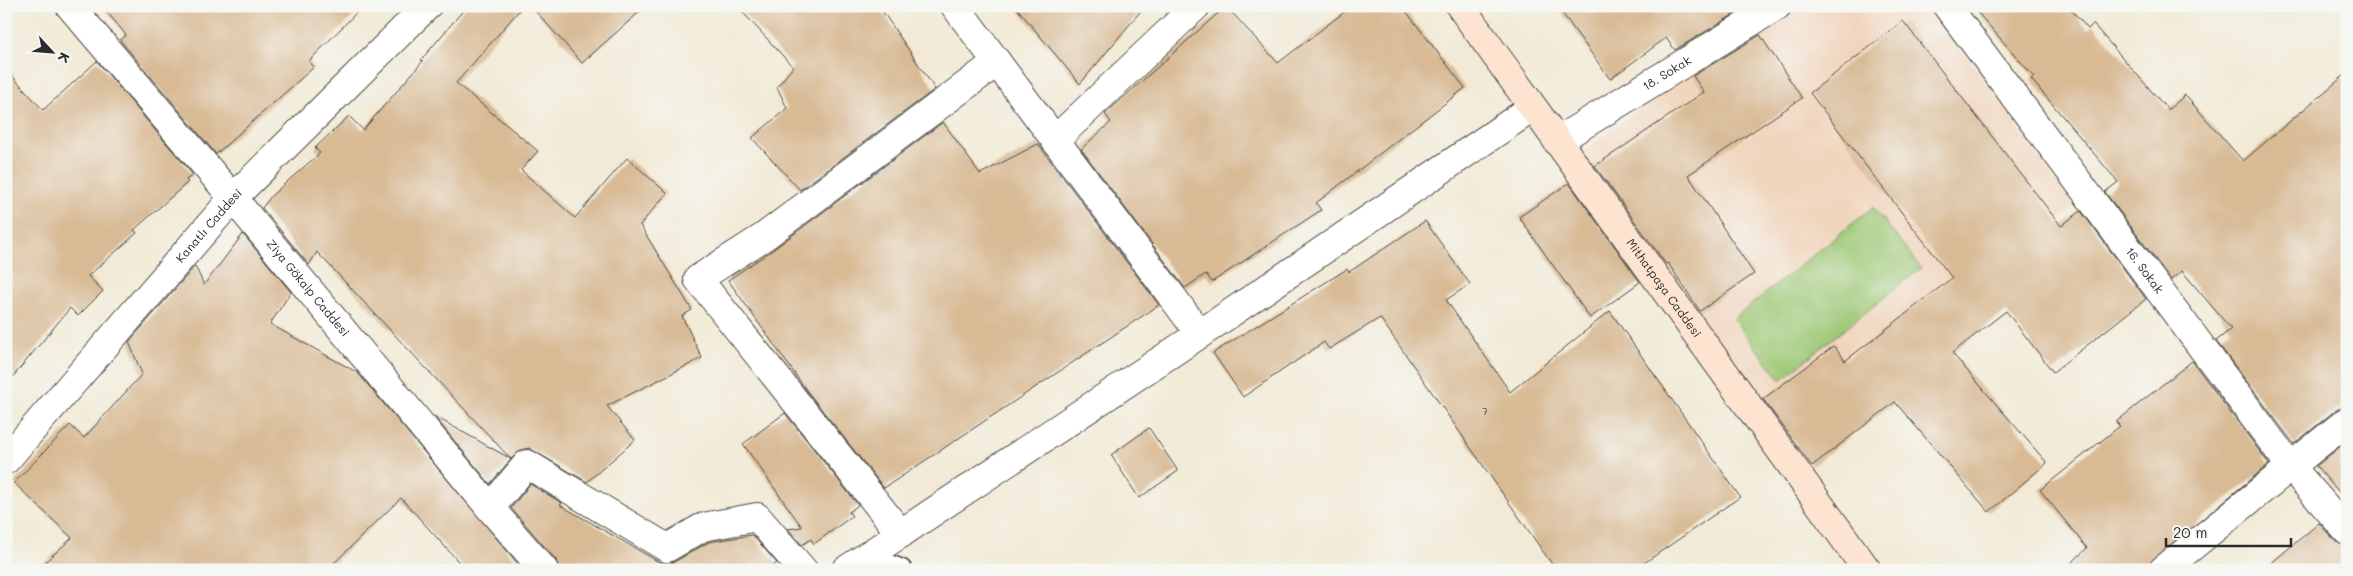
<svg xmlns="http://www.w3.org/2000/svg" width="2353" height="576" viewBox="0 0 2353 576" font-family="Mali,sans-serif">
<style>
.built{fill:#f1d5bd}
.green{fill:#9dc876;stroke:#647a50}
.building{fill:#d8ba94}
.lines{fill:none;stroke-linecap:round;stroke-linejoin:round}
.lane-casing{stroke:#494845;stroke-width:24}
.street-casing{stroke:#494845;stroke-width:30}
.secondary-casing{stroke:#494845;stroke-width:30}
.lane{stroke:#fff;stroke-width:21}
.street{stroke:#fff;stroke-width:28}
.secondary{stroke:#fde4d1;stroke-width:28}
.labels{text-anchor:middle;stroke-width:4.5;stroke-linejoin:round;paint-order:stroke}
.number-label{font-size:10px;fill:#564f45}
.street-label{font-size:12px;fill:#2b2b2b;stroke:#f6f6f2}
</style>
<rect width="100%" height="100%" fill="#f6f6f2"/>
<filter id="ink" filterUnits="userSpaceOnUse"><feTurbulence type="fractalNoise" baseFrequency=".02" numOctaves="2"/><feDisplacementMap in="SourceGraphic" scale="10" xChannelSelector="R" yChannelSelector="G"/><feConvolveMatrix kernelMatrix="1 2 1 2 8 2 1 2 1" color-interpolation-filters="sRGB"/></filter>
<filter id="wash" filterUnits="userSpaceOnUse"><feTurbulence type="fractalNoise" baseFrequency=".0096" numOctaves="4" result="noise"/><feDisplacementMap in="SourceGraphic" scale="20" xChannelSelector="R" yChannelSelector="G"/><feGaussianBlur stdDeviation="1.12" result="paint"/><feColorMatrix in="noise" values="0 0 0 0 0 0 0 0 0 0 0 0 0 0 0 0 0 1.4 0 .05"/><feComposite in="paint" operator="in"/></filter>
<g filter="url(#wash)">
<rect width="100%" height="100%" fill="#f2ead6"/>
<path class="built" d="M1785,6h147l142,201 -294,225 -202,-278z"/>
<path class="green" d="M1873,207l48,61 -140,112 -48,-61z"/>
<g id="blocks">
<g class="building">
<path d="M102,6h261l-54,55 5,6 -98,87 -96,-114 6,-5z"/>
<path d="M467,6h56l-67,77 82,68 -17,19 54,48 52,-60 40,35 -27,32 52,85 -10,6 20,42 -95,48 28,34 -48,42 -58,-34 -8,2 -10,9 -194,-207 -8,13 -47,-57 10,-13 48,-42 -5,-5 34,-32 14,14 60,-69 -2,-1z"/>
<path d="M531,6h115l-64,57z"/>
<path d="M737,6h142l56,83 -135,101 -48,-52 35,-30 -10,-21 16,-20z"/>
<path d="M1015,6h130l-65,78z"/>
<path d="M1226,6l52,57 74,-57h50l63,82 -149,115 5,7 -109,72 -6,-8 -21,14 -104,-139 30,-27 -6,-8z"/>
<path d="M1557,6h184l2,3 -68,41 -9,-12 -56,41z"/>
<path d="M1972,6h96l20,23 5,-5 75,86 17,-15 58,66 104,-88v333l-10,3 -43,35 -78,-103 15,-12 -49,-58 -11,9 -66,-88 13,-10 -87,-103 3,-2z"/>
<path d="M1903,21l158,205 20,-15 65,88 -93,73 -47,-61 -54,42 95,110 -58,49 -94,-110 -83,64 -49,-67 71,-53 11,15 107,-83 -142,-185z"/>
<path d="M1760,35l42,63 -114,77 66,99 -54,37 -32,-48 -2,1 -71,-98 109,-74 -11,-16z"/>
<path d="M97,61l96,114 -7,5 2,2 -54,48 3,3 -49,43 15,15 -25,25 -8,-8 -64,77v-316l37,41z"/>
<path d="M943,122l37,52 58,-30 121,161 -275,183 -77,-97 -79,-111 46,-31z"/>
<path d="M1569,183l71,99 -50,36 -71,-101z"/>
<path d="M1425,221l45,63 -24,16 64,92 100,-81 130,186 -106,73h-78l-176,-252 -51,31 -5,-7 -81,55 -30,-44 134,-84 2,3z"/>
<path d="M243,234l48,58 -21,32 88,49 165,197h-57l-65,-72 -74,72h-291l36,-32 -58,-55 56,-58 14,13 58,-64 -13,-32 66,-76 9,19z"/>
<path d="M2192,361l77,103 -128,106h-77l23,-22 -47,-58 80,-64 -4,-4z"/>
<path d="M785,413l73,92 -9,7 3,4 -38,28 -3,-5 -9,6 -14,-16 14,-2 -59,-83z"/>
<path d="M434,416l77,43 -21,25z"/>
<path d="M1149,428l29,43 -39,27 -28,-43z"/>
<path d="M2347,441v66l-4,-4 3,-3 -30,-34z"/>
<path d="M530,484l32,19 -2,2 99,57 8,2 7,-2 35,-20 43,-7 25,28 -9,7h-209l-3,-10 -45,-52z"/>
<path d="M2319,523l17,19 11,4v24h-84z"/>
</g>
</g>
</g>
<g filter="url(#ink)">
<use href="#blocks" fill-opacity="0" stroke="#494845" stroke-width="1"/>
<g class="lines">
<g class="lane-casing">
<path id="lane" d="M866,557l35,13"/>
</g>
<g class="street-casing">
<g id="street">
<path id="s1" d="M70,6l163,192 257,310 54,62"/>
<path d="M955,6l245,328"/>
<path id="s2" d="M1947,6l344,461 56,64"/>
<path d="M1055,140l141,-134"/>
<path id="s3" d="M1557,141l220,-135"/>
<path id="s4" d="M6,460l227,-262 194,-192"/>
<path d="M490,508l37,-44 140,84 36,-21 54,-10 46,53"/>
<path d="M901,534l-203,-255 67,-43 232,-174"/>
<path d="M846,570l354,-236 332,-226"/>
<path d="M2163,570l184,-149"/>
</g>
</g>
<g class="secondary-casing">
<g id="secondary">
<path id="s5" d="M1460,6l407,564"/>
</g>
</g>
<use href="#lane" class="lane"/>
<use href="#street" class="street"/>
<use href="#secondary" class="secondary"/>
</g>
</g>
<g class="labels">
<g class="number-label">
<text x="1485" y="415">7</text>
</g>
<g class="street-label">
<text dy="4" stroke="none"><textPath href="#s3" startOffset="129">18. Sokak</textPath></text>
<text dy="4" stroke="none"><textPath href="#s4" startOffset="310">Kanatlı Caddesi</textPath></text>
<text dy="4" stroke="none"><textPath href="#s2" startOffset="330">16. Sokak</textPath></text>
<text dy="4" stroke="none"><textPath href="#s1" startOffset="369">Ziya Gökalp Caddesi</textPath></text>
<text dy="4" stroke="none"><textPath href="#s5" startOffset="348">Mithatpaşa Caddesi</textPath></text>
</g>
</g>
<rect width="2353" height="576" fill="none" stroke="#f6f6f2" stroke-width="25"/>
<g transform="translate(52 52) rotate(116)" stroke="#f6f6f2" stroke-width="4" paint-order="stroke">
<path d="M0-4L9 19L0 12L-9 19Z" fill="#2b2b2b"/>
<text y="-8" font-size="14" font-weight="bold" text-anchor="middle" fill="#2b2b2b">K</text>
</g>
<path d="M2166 538v8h125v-8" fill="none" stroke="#2b2b2b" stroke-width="2.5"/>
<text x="2173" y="538" font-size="15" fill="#2b2b2b" stroke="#f6f6f2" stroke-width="4" paint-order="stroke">20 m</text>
</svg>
